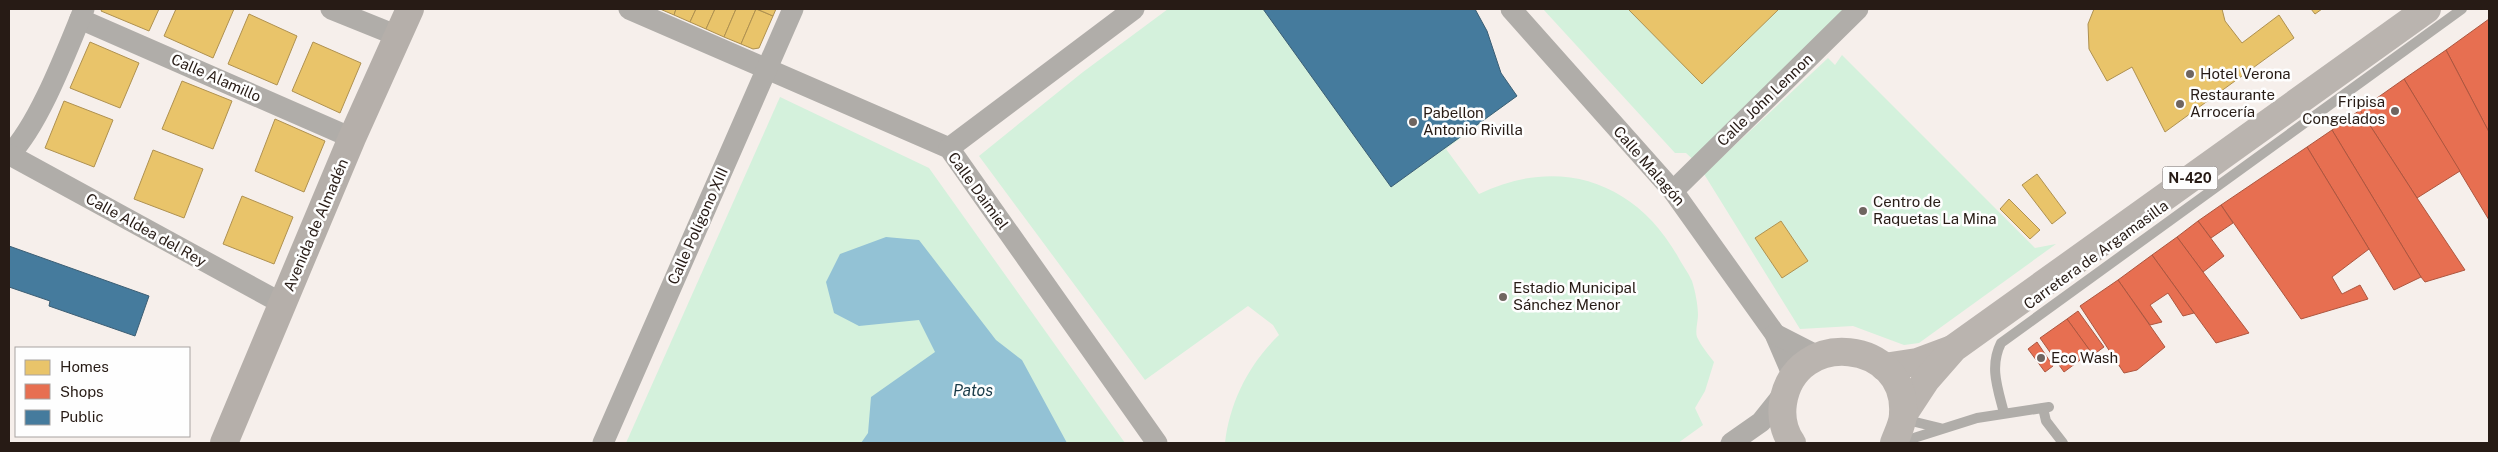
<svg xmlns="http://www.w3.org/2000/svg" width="2498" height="452" viewBox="0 0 2498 452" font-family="'Public Sans',sans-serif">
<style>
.green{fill:#d4f1dc}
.water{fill:#93c2d5}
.homes{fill:#e9c46a;stroke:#af9150}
.shops{fill:#e76f51;stroke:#ad563f}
.public{fill:#457b9d;stroke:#3c5e74}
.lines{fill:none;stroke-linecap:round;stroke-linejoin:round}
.lane{stroke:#b0ada9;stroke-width:10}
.street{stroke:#b0ada9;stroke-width:21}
.primary{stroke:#b5afaa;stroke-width:28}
.highway{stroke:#bab4af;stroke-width:28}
.poi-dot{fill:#6f6560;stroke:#fefefe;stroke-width:2}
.labels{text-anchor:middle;stroke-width:5;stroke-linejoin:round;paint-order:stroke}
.shield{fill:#fefefe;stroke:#685f5b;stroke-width:1}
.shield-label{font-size:14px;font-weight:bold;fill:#271b15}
.poi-label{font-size:15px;fill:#271b15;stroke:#fefefe;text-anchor:start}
.street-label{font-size:15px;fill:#271b15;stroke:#fefefe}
.water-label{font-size:16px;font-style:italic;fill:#193b48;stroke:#fefefe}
</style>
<rect width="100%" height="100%" fill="#f6efeb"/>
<g class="green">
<path d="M1168,9h307l12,22 14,42 16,23 -71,53 33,45c78,-38 155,-14 198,61 4,8 11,17 15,26 3,9 6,24 6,34 0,6 -3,16 -1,22 4,9 12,18 17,25l-9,29 -10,17 8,17 -25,18h-453c5,-42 24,-79 54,-108l-6,-10 -25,-19 -103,74 -166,-224 104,-84z"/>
<path d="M1543,9h302l-146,156 -13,-12h-11z"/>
<path d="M1842,55l193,193 21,-4 -137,99 -15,2 -51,-19 -53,3 -96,-155 124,-116 7,7z"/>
<path d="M780,97l149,71 196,275h-499z"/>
</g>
<path class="water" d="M886,237l33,3 77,100 26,20 45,83h-206l7,-10 3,-36 64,-45 -16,-32 -60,6 -25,-13 -8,-31 14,-28z"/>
<g class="homes">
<path d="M102,9h57l-10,22 -48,-20z"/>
<path d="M176,9h58l-21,49 -49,-22z"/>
<path d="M660,9h16l-2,6z"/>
<path d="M676,9h20l-6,13 -16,-7z"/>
<path d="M696,9h19l-9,20 -16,-7z"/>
<path d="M715,9h21l-12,28 -18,-8z"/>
<path d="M736,9h20l-15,35 -17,-7z"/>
<path d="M756,9l17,7 -14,32 -6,1 -12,-5z"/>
<path d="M757,9h19l-3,7z"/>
<path d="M1628,9h151l-77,75z"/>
<path d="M2094,9h128l3,12 17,22 37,-28 15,23 -129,94 -33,-65 -25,14 -18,-32 -1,-25z"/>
<path d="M2311,9h11l-7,5z"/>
<path d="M249,14l48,22 -20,49 -49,-21z"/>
<path d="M90,42l49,21 -19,45 -50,-20z"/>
<path d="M313,42l48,21 -21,50 -48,-22z"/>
<path d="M182,81l50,20 -19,48 -51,-20z"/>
<path d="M64,101l49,19 -19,47 -49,-19z"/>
<path d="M275,119l50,22 -21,51 -49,-21z"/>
<path d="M153,150l50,19 -19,49 -50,-19z"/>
<path d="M2037,174l29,39 -14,11 -30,-39z"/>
<path d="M242,196l51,21 -19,47 -51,-20z"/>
<path d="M2009,199l31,31 -10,9 -30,-30z"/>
<path d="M1781,221l27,40 -26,17 -27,-40z"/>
</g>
<g class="shops">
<path d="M2489,19v113l-43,-82z"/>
<path d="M2446,50l43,82v88l-85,-141z"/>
<path d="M2404,79l56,92 -43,27 -57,-88z"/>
<path d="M2360,110l57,88 48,72 -40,12 -4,-5 -89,-147z"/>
<path d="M2332,130l89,147 -27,13 -87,-143z"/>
<path d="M2307,147l62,102 -37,28 10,17 18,-9 8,14 -67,20 -80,-114z"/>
<path d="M2221,205l12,18 -22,15 -13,-17z"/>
<path d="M2198,221l26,35 -21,16 -26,-35z"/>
<path d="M2177,237l26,35 46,61 -33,10 -64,-88z"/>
<path d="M2152,255l42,58 -11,3 -15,-23 -18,12 12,17 -12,3 -32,-45z"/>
<path d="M2118,280l47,67 -28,23 -13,3 -44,-67z"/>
<path d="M2078,311l26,36 -11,8 -26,-36z"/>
<path d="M2067,319l24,33 -27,20 -24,-34z"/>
<path d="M2037,342l16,24 -8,6 -17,-23z"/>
</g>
<g class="public">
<path d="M1263,9h212l12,22 14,42 16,23 -126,91z"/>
<path d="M9,246l140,50 -14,40 -86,-30 1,-5 -41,-14z"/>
</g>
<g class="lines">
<g class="lane">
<path d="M2043,408l3,13 17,22"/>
<path d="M2004,413c-6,-24 -15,-46 -3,-70l461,-334"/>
<path d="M1903,419l37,9"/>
<path d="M1898,443l79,-25 72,-11"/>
</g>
<g class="street">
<path d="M331,9l67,27"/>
<path d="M629,9l320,139 208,295"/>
<path d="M1511,9l162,182 102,143 18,42"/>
<path d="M80,19l272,119"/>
<path d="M949,148l185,-139"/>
<path d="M9,155c30,-30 58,-105 75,-146"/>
<path d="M10,155l273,149"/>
<path d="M1673,191l185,-182"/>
<path d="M1775,334l43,22"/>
<path d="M603,443l190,-434"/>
<path d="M1731,443l30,-21 24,-30"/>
</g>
<path class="primary" d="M224,443l128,-305 58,-129"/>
<g class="highway">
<path d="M1884,367l33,-5 35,-13"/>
<path d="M1903,415l23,-35 28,-32 473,-339"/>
<path d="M1792,443c-8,-11 -11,-26 -9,-40 12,-76 125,-63 120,11 0,10 -6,20 -9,29"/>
</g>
</g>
<g class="poi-dot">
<circle cx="2190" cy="74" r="5"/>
<circle cx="2180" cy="104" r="5"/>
<circle cx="2395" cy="111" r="5"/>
<circle cx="1413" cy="122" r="5"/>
<circle cx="1863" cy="211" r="5"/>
<circle cx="1503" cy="297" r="5"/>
<circle cx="2041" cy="358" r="5"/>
</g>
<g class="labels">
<rect class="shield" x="2162.5" y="166.5" width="55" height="23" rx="4"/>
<g class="shield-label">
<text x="2190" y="183">N-420</text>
</g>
<g class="poi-label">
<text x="2200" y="79">Hotel Verona</text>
<text x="2190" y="100">Restaurante<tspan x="2190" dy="17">Arrocería</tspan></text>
<text x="2385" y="107" text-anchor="end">Fripisa<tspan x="2385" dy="17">Congelados</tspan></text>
<text x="1423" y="118">Pabellon<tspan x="1423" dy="17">Antonio Rivilla</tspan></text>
<text x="1873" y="207">Centro de<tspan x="1873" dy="17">Raquetas La Mina</tspan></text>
<text x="1513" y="293">Estadio Municipal<tspan x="1513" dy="17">Sánchez Menor</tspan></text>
<text x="2051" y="363">Eco Wash</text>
</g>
<g class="street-label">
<text transform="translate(216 78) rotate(24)" y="5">Calle Alamillo</text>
<text transform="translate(1765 100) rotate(-44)" y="5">Calle John Lennon</text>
<text transform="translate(1649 166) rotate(49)" y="5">Calle Malagón</text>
<text transform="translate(978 191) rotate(54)" y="5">Calle Daimiel</text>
<text transform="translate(316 225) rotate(-67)" y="5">Avenida de Almadén</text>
<text transform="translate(698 226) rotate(-66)" y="5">Calle Polígono XIII</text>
<text transform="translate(146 230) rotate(29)" y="5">Calle Aldea del Rey</text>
<text transform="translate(2096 255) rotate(-36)" y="5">Carretera de Argamasilla</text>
</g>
<g class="water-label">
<text x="973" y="396">Patos</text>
</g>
</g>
<rect width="2498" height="452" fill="none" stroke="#271b15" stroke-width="20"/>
<rect x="15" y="347" width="175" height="90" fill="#fefefe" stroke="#a8a3a1"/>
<rect x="25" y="360" width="25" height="15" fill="#e9c46a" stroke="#a8a3a1"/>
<text x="60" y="372" font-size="15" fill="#271b15">Homes</text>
<rect x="25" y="384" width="25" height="15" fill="#e76f51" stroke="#a8a3a1"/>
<text x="60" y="397" font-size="15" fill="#271b15">Shops</text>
<rect x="25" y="410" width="25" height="15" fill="#457b9d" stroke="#a8a3a1"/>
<text x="60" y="422" font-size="15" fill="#271b15">Public</text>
</svg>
